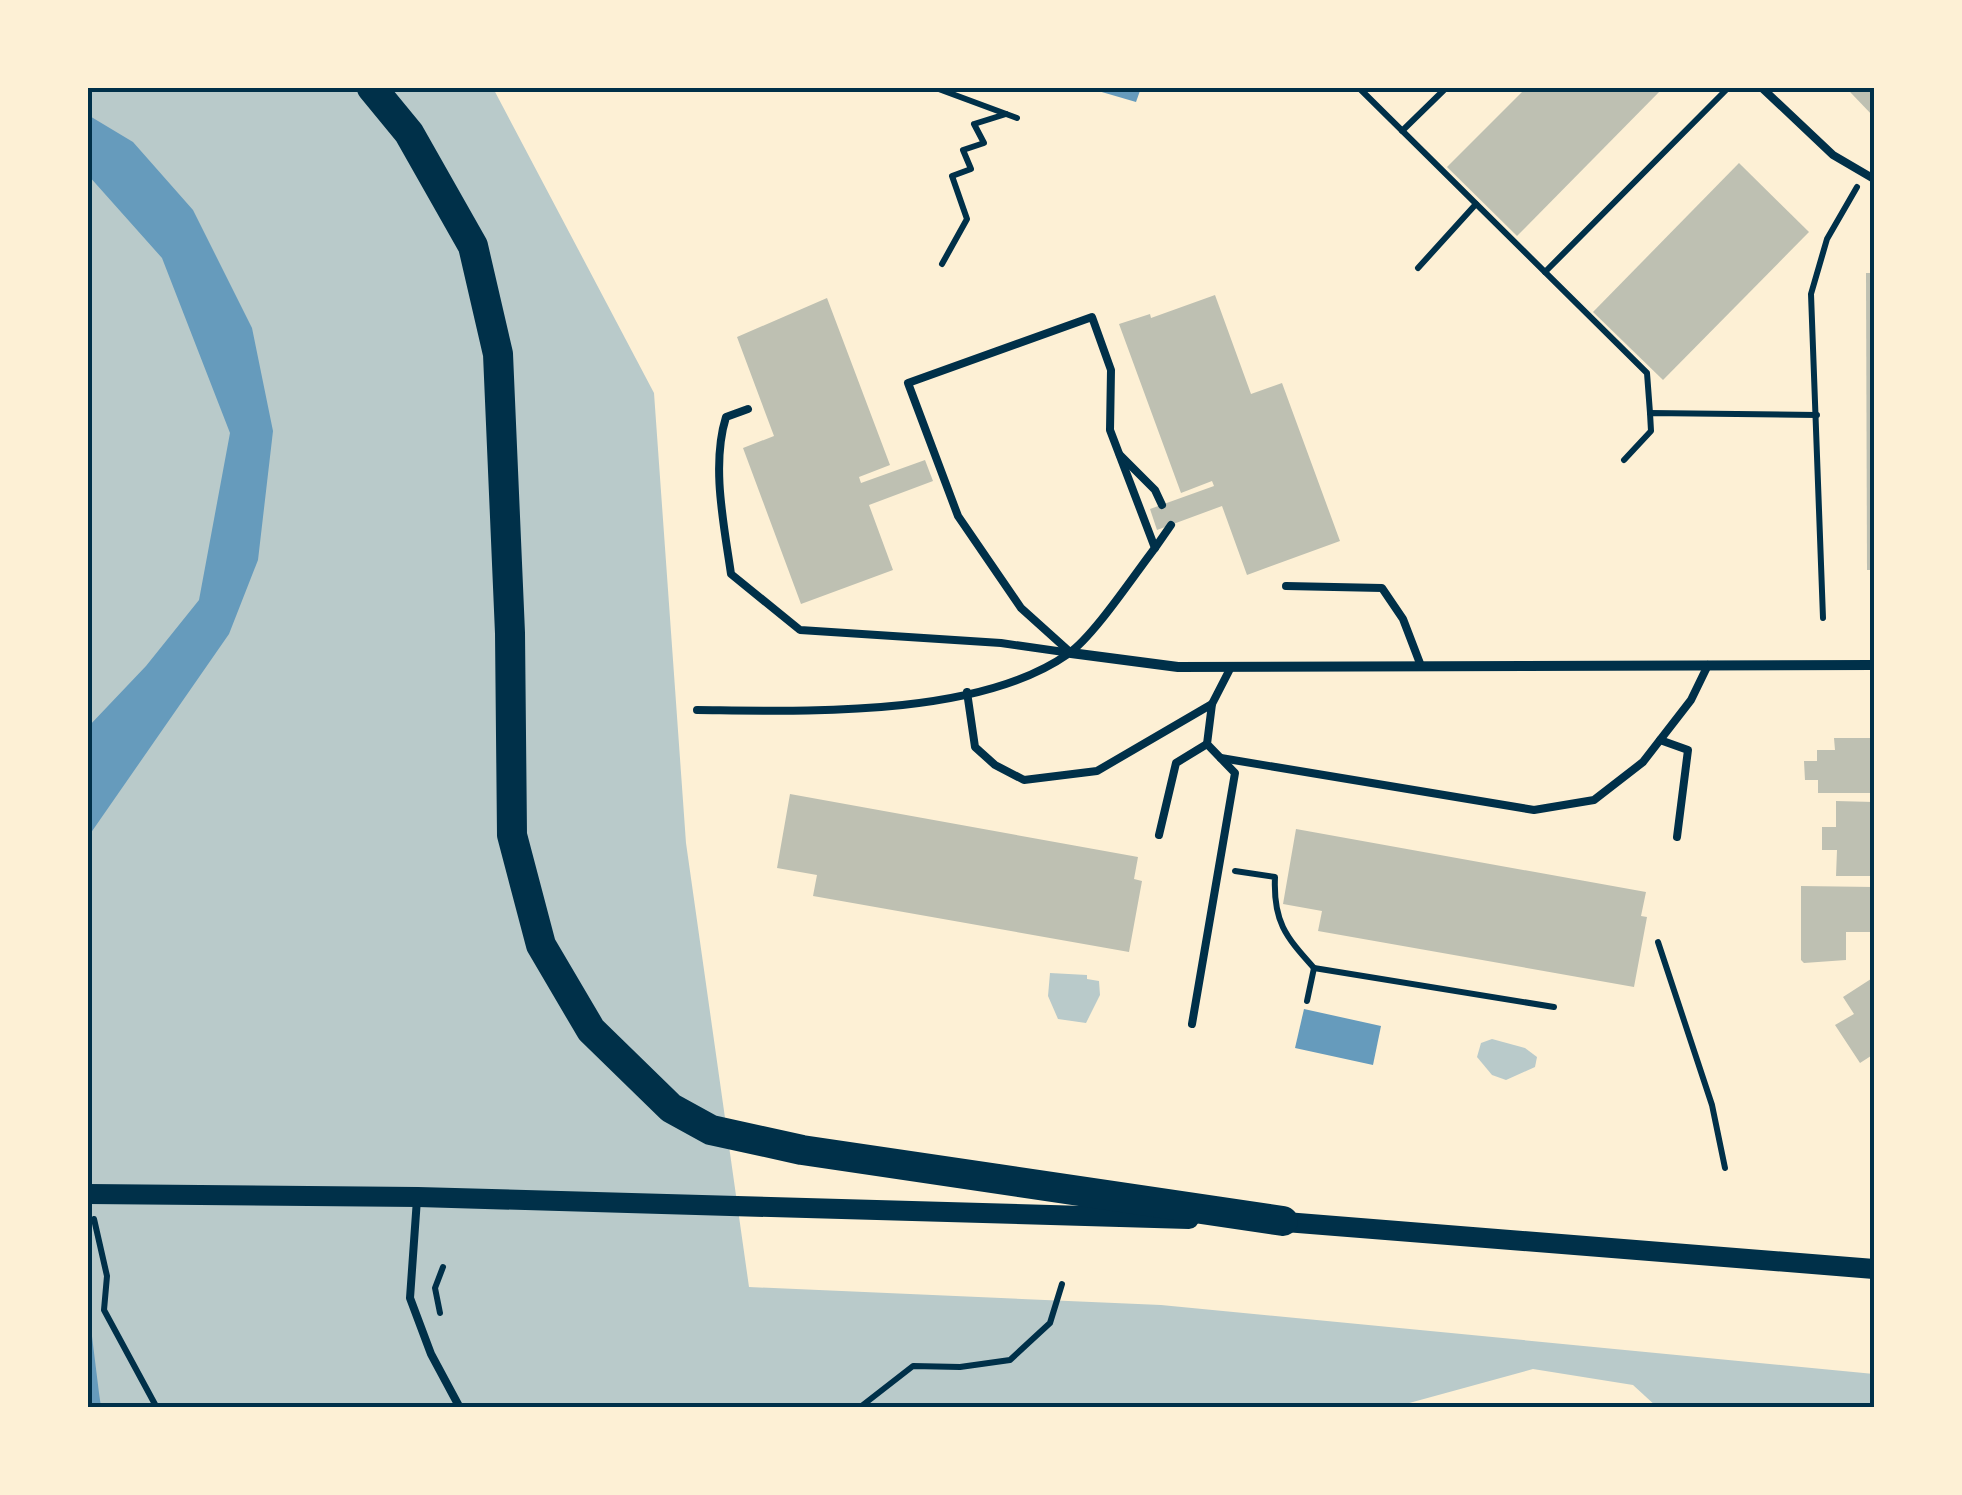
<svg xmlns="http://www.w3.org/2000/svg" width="1962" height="1495" viewBox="0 0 1962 1495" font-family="'PT Sans Narrow',sans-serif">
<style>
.green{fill:#b9caca}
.water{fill:#669bbc}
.building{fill:#bec0b2}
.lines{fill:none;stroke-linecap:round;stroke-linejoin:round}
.path{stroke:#003049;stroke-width:6}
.service{stroke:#003049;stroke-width:8}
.minor{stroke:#003049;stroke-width:10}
.secondary{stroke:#003049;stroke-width:20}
.motorway{stroke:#003049;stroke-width:30}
.neatline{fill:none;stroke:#003049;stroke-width:4}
</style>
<rect width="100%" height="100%" fill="#fdf0d5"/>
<g class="green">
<path d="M88,88h405l161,305 32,450 63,444 412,18 713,69v33h-217l-24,-22 -100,-16 -142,39 -1303,-1z"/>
<path d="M1050,973l37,2v4l12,2 1,14 -14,28 -28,-4 -10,-23z"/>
<path d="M1492,1039l33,9 12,9 -2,10 -29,13 -14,-5 -15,-18 4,-14z"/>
</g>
<g class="water">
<path d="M1088,88h53l-5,14z"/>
<path d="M88,115l45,27 60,68 59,118 21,103 -15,129 -29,74 -141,203v-110l58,-61 53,-66 31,-167 -68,-175 -74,-83z"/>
<path d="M1304,1009l77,17 -8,39 -78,-17z"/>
<path d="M88,1304l11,89 2,14h-13z"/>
</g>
<g class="building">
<path d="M1526,88h137l-146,148 -70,-69z"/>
<path d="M1847,88h27v29l-23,-24z"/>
<path d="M1739,163l70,69 -146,148 -70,-68z"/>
<path d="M1866,273h8v297h-7z"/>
<path d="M1215,295l36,99 31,-11 58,158 -93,34 -25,-69 -65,24 -7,-21 64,-23 -2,-5 -31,12 -62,-169 31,-10 1,4z"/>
<path d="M827,298l63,167 -31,12 2,6 64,-23 8,21 -64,24 24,65 -92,34 -58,-156 31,-12 -37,-99z"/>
<path d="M1834,738h40v55h-56v-13h-13l-1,-19h13v-11h18z"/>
<path d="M790,794l348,63 -4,22 8,2 -13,71 -316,-56 4,-21 -40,-7z"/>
<path d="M1836,801l38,1v74h-38l1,-26h-15v-23h14z"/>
<path d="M1296,829l350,63 -5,24 6,1 -13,70 -316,-56 4,-20 -39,-7z"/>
<path d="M1801,886l73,1v45h-28v28l-42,3 -3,-3z"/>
<path d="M1874,977v77l-14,9 -25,-38 19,-11 -11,-17z"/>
</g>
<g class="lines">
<g class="path">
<path d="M936,88l81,30"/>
<path d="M1359,88l288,285 3,40"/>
<path d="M1402,131l44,-43"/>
<path d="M942,264l25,-45 -15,-43 19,-7 -8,-19 21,-7 -10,-19 32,-10"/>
<path d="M1418,268l58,-64"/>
<path d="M1545,272l183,-184"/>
<path d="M1624,460l27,-29 -1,-18 167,2"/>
<path d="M1823,618l-12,-324 16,-55 30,-52"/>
<path d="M1235,871l40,6c-2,44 10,59 39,91l240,39"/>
<path d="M1658,942l54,163 13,63"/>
<path d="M1307,1001l7,-33"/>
<path d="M94,1219l13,57 -3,34 53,98"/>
<path d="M440,1313l-5,-25 8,-21"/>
<path d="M859,1408l54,-42 47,1 50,-7 40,-37 12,-39"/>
</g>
<g class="service">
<path d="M1762,88l71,67 41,24"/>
<path d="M748,409l-22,8c-15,48 -2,108 5,157l69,56 201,13 70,10"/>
<path d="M1120,455l35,35 7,15"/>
<path d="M1155,548l16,-23"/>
<path d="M1286,586l96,2 21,31 18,47"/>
<path d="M967,692l8,55 20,18 29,15 73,-9 115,-67 19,-37"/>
<path d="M697,710c107,1 280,8 371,-56 26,-18 66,-79 87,-106l-45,-118 1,-60 -19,-53 -184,66 50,133 63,92 50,45"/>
<path d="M1660,740l28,10 -11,87"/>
<path d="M1221,758l313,52 60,-10 49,-38 48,-62 17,-35"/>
<path d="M1159,835l17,-72 31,-19"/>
<path d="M1192,1024l43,-251 -28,-29 5,-40"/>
<path d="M417,1199l-7,99 21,56 29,54"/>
</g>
<path class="minor" d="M1071,653l107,14 696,-2"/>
<g class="secondary">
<path d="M88,1194l330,3 771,22"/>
<path d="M1273,1221l601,48"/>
</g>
<path class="motorway" d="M372,88l37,45 64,113 25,108 12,279 2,202 29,110 50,85 80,78 40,22 91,20 481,71"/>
</g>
<rect width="1962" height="1495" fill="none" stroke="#fdf0d5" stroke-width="180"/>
<rect x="90" y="90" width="1782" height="1315" class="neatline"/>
</svg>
